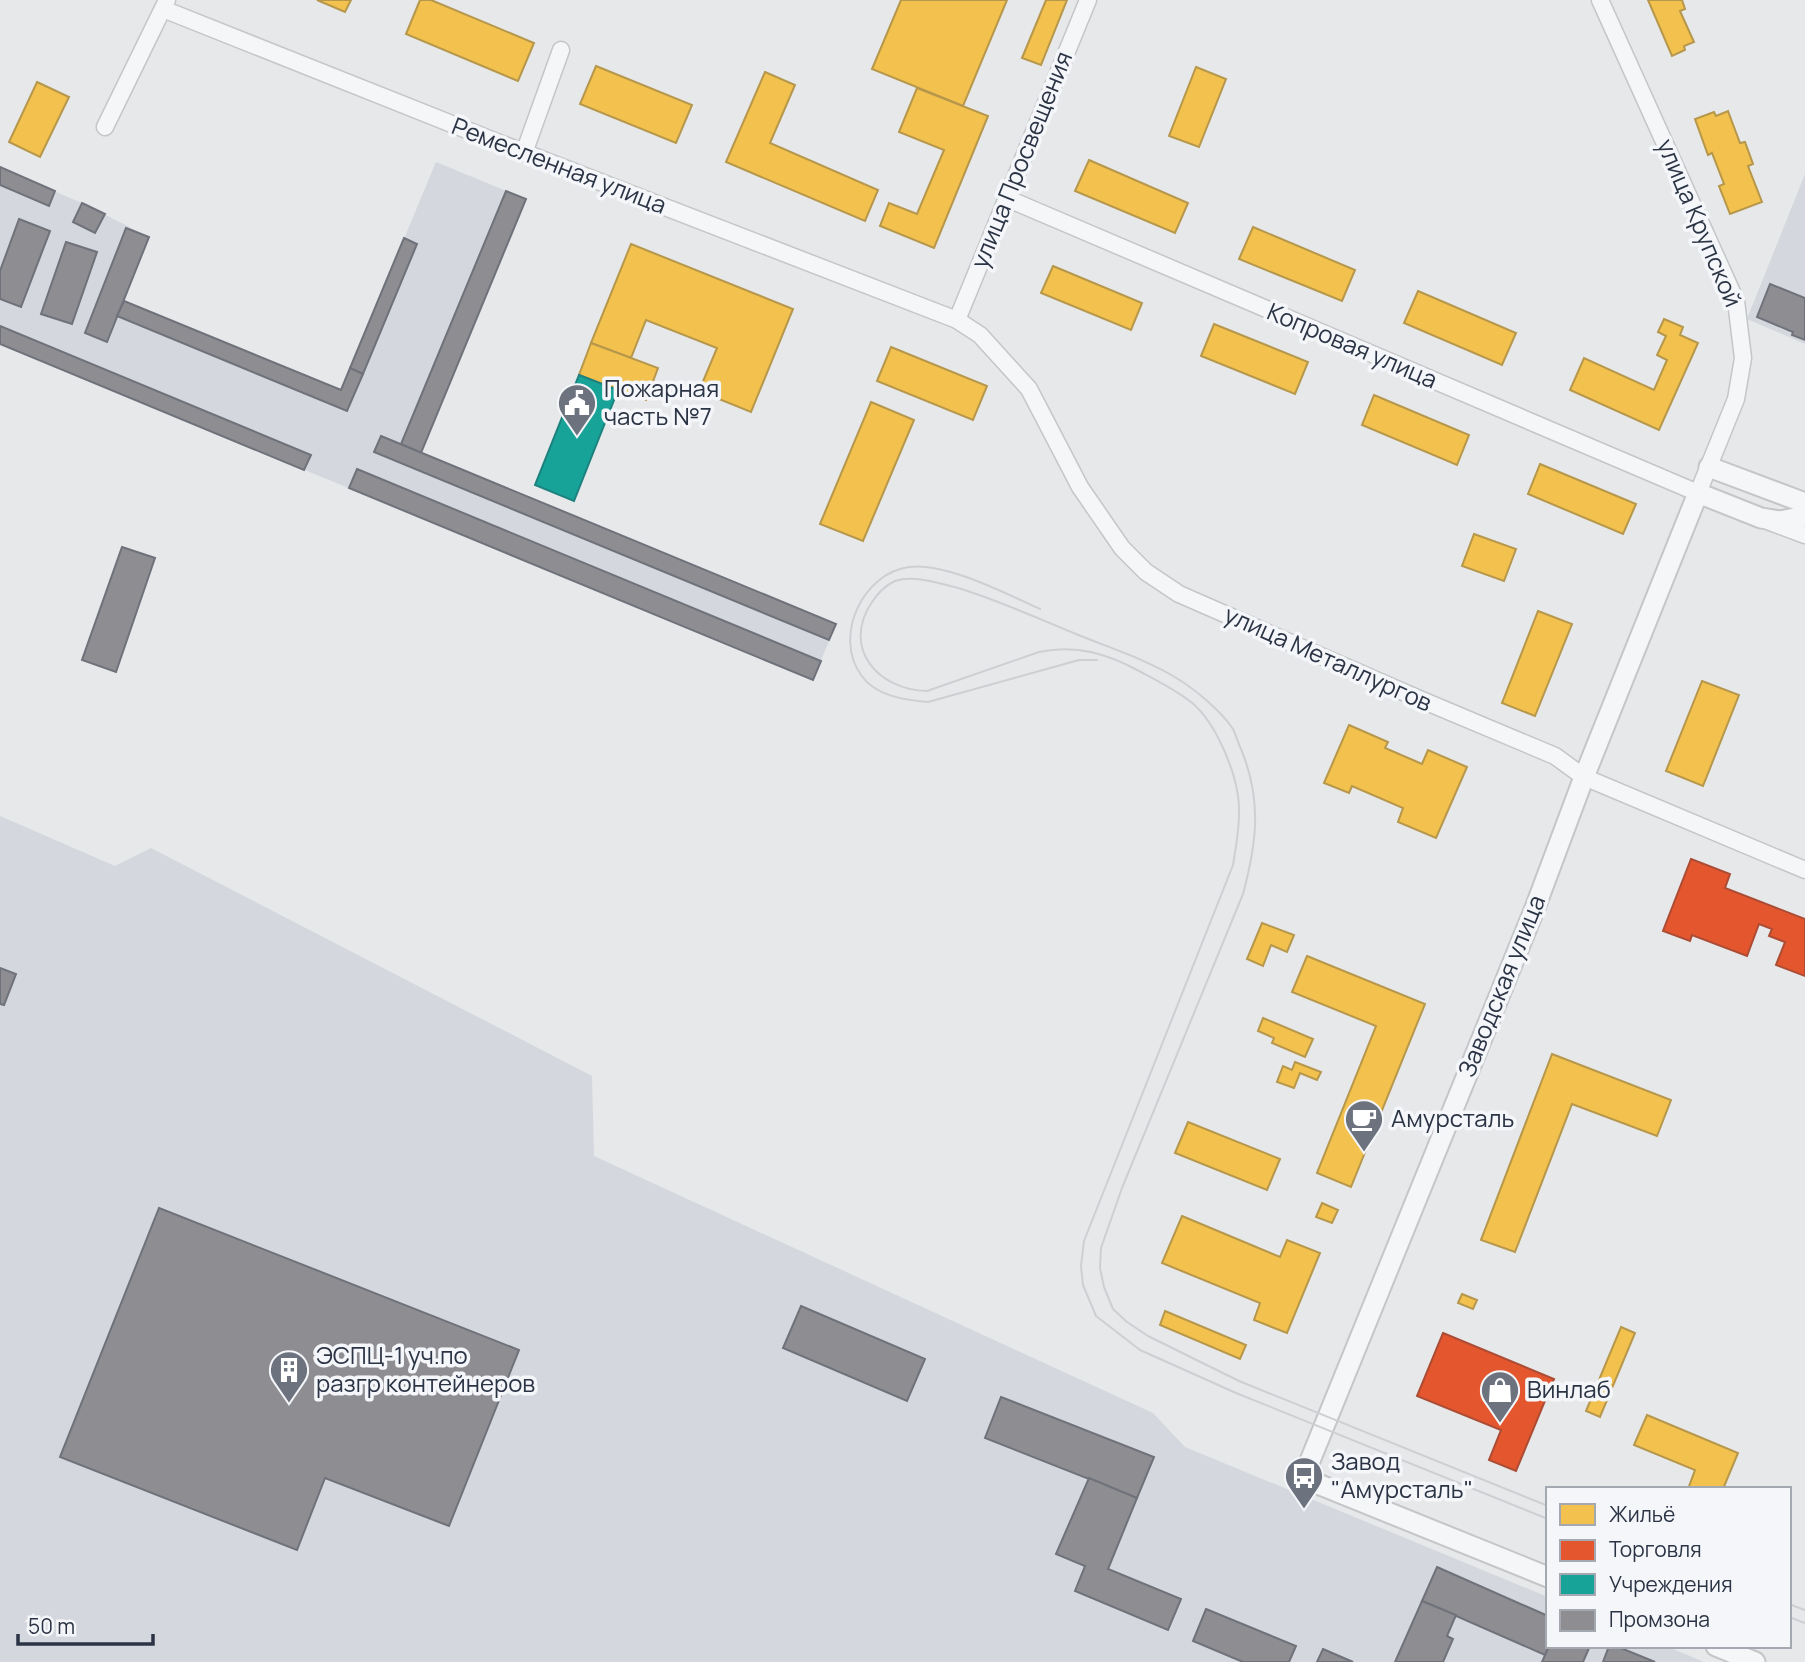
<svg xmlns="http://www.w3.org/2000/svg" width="1805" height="1662" viewBox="0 0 1805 1662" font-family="Manrope,sans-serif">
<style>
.built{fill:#d4d7dd}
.homes{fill:#f2c14e;stroke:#b6974b;stroke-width:2}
.shops{fill:#e4572e;stroke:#ac4c35;stroke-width:2}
.public{fill:#17a398;stroke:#1d827f;stroke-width:2}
.industry{fill:#8d8d92;stroke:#70727b;stroke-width:2}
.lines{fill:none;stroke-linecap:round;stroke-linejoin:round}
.minor-casing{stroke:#c4c6c8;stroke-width:19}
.tertiary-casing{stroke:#c4c6c8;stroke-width:23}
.minor{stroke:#f5f6f7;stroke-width:16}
.tertiary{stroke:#f5f6f7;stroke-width:19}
.tram{stroke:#cecfd2;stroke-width:2}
.labels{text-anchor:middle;stroke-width:7;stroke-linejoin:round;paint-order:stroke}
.street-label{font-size:24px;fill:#2b3445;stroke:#f4f6f9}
.poi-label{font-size:24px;fill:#2b3445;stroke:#f4f6f9;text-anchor:start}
</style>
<rect width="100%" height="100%" fill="#e6e8ea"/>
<g class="built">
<path d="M436,162l90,37 -105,254 415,171 -23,56 -813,-336v-176l82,35 67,34 -25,64 217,89z"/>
<path d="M1805,174v170l-58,-25z"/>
<path d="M0,816l115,50 36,-18 441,228 2,80 559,257 32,34 363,150v49h118l38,16h-1704z"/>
</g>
<g class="homes">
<path d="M317,0h34l-6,12z"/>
<path d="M420,0h11l103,43 -16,38 -112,-47z"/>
<path d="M901,0h106l-44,106 -91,-37z"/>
<path d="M1046,0h21l-26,65 -19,-7z"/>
<path d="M1648,0h34l3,9 -5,2 14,31 -10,4 1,4 -13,6z"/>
<path d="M596,66l96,39 -16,38 -96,-39z"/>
<path d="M1196,67l30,12 -27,68 -30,-11z"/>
<path d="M765,72l30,13 -25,58 108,47 -13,31 -139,-59z"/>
<path d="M37,82l32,15 -29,60 -31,-15z"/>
<path d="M917,88l71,28 -54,132 -54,-22 9,-23 28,11 27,-64 -45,-18z"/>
<path d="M1728,111l12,32 5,-1 8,22 -5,2 14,36 -32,12 -11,-28 5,-2 -12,-31 -4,2 -13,-36 19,-7 2,4z"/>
<path d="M1089,160l99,43 -13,30 -100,-42z"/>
<path d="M1253,227l102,43 -13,31 -103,-42z"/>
<path d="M631,244l162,65 -42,103 -52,-21 18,-43 -71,-28 -15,38 -40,-15z"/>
<path d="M1053,266l89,37 -11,27 -90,-37z"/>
<path d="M1418,291l98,42 -14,32 -98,-42z"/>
<path d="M1664,319l19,8 -3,8 18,8 -39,87 -89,-40 14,-32 70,32 13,-30 -10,-5 9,-19 -8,-4z"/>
<path d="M1214,324l94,38 -13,32 -94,-38z"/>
<path d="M591,343l67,25 -12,32 -67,-25z"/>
<path d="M891,347l96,39 -14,34 -96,-39z"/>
<path d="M1374,395l95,40 -12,30 -95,-40z"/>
<path d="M871,402l43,18 -51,121 -43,-17z"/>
<path d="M1540,464l96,40 -13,30 -95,-40z"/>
<path d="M1474,534l42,15 -12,32 -42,-15z"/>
<path d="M1538,611l34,13 -37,92 -33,-13z"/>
<path d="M1702,681l37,14 -36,91 -37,-15z"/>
<path d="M1349,725l39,17 -3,6 37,16 6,-14 39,17 -31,71 -38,-16 5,-14 -51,-22 -3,7 -25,-10z"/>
<path d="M1262,923l32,12 -7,17 -16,-7 -8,21 -16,-7z"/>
<path d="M1307,956l118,48 -74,183 -34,-14 59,-147 -84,-34z"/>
<path d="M1263,1018l50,21 -8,18 -33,-14 2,-5 -16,-7z"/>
<path d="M1552,1054l119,46 -14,36 -85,-32 -57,148 -34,-12z"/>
<path d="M1295,1062l26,10 -4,8 -17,-7 -6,15 -17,-6 6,-16 9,4z"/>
<path d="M1188,1122l92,37 -13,31 -92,-37z"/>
<path d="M1322,1203l16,7 -6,13 -16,-6z"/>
<path d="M1182,1216l98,41 7,-17 33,13 -33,80 -33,-13 6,-17 -98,-40z"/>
<path d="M1462,1294l15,6 -4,9 -15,-6z"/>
<path d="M1165,1311l81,34 -6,14 -80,-34z"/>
<path d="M1621,1327l14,6 -35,84 -14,-6z"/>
<path d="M1647,1415l91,38 -15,36h-35l7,-19 -61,-25z"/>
</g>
<g class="shops">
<path d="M1691,859l39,15 -5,14 80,31v57l-29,-11 9,-23 -16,-6 3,-7 -13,-5 -12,32 -55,-21 -2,6 -27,-10z"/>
<path d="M1443,1333l111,46 -38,92 -27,-11 12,-30 -84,-34z"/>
</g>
<path class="public" d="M579,375l39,15 -44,111 -39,-16z"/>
<g class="industry">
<path d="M0,167l55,24 -6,15 -49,-21z"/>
<path d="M506,191l20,8 -105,254 -20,-9z"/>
<path d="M82,203l23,11 -10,19 -22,-11z"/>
<path d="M19,219l31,12 -29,76 -21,-8v-28z"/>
<path d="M126,228l23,9 -42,105 -22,-9z"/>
<path d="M404,238l13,6 -54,130 -13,-6z"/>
<path d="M66,242l31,10 -25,72 -31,-10z"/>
<path d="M1770,284l35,14v42l-13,-5 1,-3 -36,-15z"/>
<path d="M124,301l217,89 9,-22 13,6 -16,37 -230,-95z"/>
<path d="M0,326l311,129 -7,15 -304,-126z"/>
<path d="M381,436l455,188 -7,16 -455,-188z"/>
<path d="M357,469l464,192 -8,19 -464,-192z"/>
<path d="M122,547l33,11 -39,114 -34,-12z"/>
<path d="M0,968l16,6 -12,31 -4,-1z"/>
<path d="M159,1208l360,142 -70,176 -124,-48 -28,72 -237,-93z"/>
<path d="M801,1306l124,53 -18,42 -124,-53z"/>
<path d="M1001,1397l153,60 -17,41 -152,-60z"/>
<path d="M1089,1478l48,20 -29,71 73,30 -13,31 -93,-39 10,-25 -29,-12z"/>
<path d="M1437,1567l111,49 1,30 -4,9 -123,-54z"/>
<path d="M1422,1601l34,14 -9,21 6,3 -10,23h-48z"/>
<path d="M1206,1609l90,37 -7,16h-46l-50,-21z"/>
<path d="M1549,1646h41l-7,16h-41z"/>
<path d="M1609,1646h7l39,16h-52z"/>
<path d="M1323,1649l30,13h-36z"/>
</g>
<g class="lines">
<g class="minor-casing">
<g id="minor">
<path d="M163,9l334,133 460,178 23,15 49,54 51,98 42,61 24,24 33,22 238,104 138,58 29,21 221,93"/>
<path d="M105,127l62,-127"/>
<path d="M524,153l37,-103"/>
<path d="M1006,198l692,295 38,-94 7,-41 -7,-57 -136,-301"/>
<path d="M957,320l131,-320"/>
<path d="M1770,522l35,13"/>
</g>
</g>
<g class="tertiary-casing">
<g id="tertiary">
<path d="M1709,467l96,36"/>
<path d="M1548,1577l-245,-99 232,-570 49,-131 114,-284 63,25 19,3 25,-5"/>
<path d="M1716,1646l39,16"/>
</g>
</g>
<use href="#minor" class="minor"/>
<use href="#tertiary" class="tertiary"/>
<g class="tram">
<path d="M1040,609c-33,-15 -95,-47 -131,-42 -46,6 -76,69 -48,108 14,21 44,25 67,27l151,-42h18"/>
<path d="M1548,1506l-309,-125 -91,-45 -21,-14 -14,-13 -9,-22 -4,-19 1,-20 21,-60 121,-294c14,-52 19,-94 -2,-145 -3,-6 -5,-14 -8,-20 -11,-17 -37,-39 -55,-50 -30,-19 -68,-31 -102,-45 -39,-16 -78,-34 -118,-46 -18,-5 -45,-13 -63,-7 -11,5 -17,12 -23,21 -31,46 6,88 55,89l112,-39c38,-8 69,2 102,20 17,9 35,18 50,30 25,20 47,73 48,105 1,20 -3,39 -6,58l-149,376 -3,25 2,19 13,31 44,34 96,43 312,126"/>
<path d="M1789,1604l16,6"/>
<path d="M1789,1617l16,6"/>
</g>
</g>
<defs>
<g id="civic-pin" transform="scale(2.0125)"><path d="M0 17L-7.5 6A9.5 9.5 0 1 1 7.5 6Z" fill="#6c737f" stroke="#f4f6f9"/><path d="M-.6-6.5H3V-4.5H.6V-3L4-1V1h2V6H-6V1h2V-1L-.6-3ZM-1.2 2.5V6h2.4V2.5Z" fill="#fff"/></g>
<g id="cafe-pin" transform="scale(2.0125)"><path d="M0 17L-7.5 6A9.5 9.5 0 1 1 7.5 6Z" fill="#6c737f" stroke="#f4f6f9"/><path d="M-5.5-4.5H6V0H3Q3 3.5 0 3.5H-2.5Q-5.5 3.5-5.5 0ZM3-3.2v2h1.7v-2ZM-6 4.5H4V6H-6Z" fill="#fff"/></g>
<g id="building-pin" transform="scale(2.0125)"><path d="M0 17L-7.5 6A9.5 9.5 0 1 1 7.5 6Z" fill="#6c737f" stroke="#f4f6f9"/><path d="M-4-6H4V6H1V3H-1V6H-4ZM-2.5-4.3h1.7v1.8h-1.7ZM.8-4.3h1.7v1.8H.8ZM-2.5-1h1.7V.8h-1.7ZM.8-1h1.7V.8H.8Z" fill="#fff"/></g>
<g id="shop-pin" transform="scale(2.0125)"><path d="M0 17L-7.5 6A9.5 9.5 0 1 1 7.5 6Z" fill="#6c737f" stroke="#f4f6f9"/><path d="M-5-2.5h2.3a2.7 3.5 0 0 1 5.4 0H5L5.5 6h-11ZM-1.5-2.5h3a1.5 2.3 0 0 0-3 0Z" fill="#fff"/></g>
<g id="bus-pin" transform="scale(2.0125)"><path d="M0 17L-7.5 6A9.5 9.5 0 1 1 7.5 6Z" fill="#6c737f" stroke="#f4f6f9"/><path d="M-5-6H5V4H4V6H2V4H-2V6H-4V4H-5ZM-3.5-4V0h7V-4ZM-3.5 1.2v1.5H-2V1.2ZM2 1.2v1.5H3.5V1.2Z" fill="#fff"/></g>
</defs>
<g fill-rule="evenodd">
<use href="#civic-pin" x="577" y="403"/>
<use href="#cafe-pin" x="1364" y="1119"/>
<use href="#building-pin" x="289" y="1370"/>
<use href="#shop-pin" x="1500" y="1390"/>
<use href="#bus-pin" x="1304" y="1476"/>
</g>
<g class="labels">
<g class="street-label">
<text transform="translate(1022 160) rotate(-68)" y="8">улица Просвещения</text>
<text transform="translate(559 166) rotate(21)" y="8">Ремесленная улица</text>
<text transform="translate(1699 223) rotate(67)" y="8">улица Крупской</text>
<text transform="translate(1352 346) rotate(23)" y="8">Копровая улица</text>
<text transform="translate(1328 659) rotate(24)" y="8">улица Металлургов</text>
<text transform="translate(1502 986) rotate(-68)" y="8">Заводская улица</text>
</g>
<g class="poi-label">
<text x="604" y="397">Пожарная<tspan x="604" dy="28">часть №7</tspan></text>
<text x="1391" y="1127">Амурсталь</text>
<text x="316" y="1364">ЭСПЦ-1 уч.по<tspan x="316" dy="28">разгр контейнеров</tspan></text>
<text x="1527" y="1398">Винлаб</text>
<text x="1331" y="1470">Завод<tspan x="1331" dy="28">"Амурсталь"</tspan></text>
</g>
</g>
<rect x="1546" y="1487" width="245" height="161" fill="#f4f6f9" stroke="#a4a8b1" stroke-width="2"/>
<rect x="1560" y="1504" width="35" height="21" fill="#f2c14e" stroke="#a4a8b1" stroke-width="2"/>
<text x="1609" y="1522" font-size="21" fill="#2b3445">Жильё</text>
<rect x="1560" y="1540" width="35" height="21" fill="#e4572e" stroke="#a4a8b1" stroke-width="2"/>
<text x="1609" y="1557" font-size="21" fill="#2b3445">Торговля</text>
<rect x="1560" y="1574" width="35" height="21" fill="#17a398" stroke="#a4a8b1" stroke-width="2"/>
<text x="1609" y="1592" font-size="21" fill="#2b3445">Учреждения</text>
<rect x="1560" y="1610" width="35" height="21" fill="#8d8d92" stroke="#a4a8b1" stroke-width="2"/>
<text x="1609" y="1627" font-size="21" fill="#2b3445">Промзона</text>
<path d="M18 1634v10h135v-10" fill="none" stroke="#2b3445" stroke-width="3.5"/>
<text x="28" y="1634" font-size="21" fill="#2b3445" stroke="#f4f6f9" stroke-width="5" paint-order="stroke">50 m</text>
</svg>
